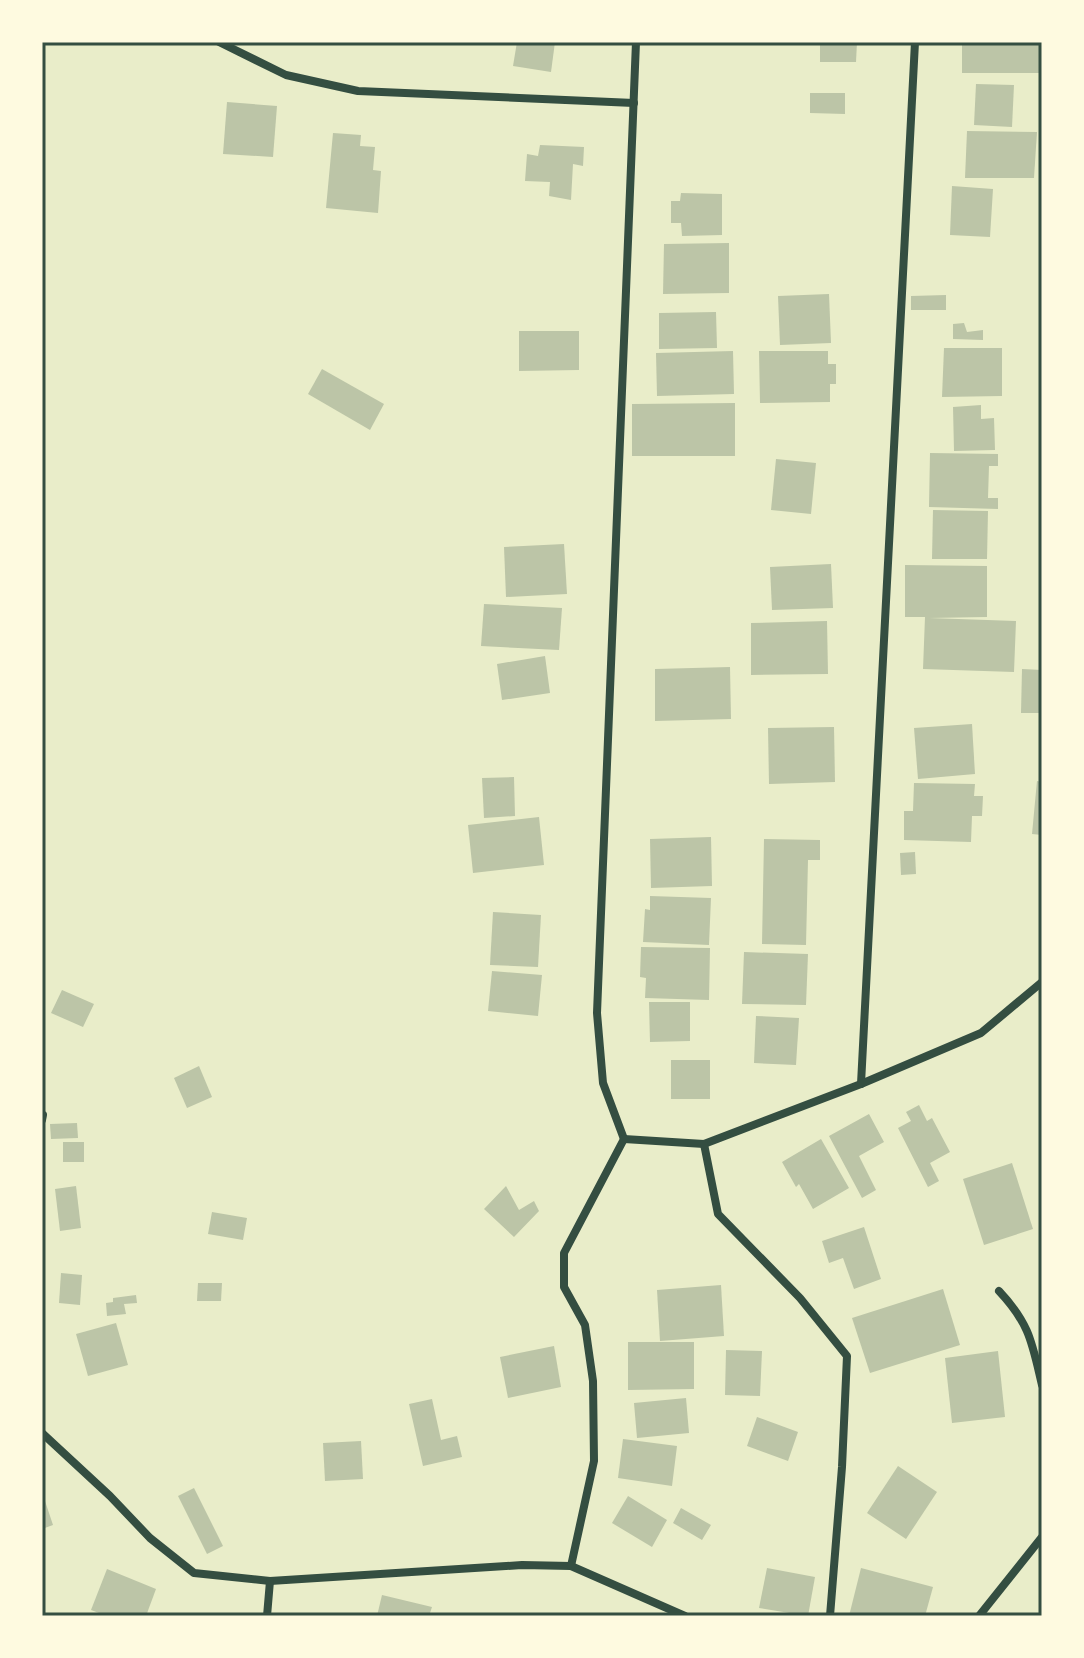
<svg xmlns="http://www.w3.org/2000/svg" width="1084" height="1658" viewBox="0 0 1084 1658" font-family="'Varela Round',sans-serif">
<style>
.building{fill:#bcc5a7}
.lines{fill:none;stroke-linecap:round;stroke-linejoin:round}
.minor{stroke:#344e41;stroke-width:8}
.neatline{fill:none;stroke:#344e41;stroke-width:3}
</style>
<rect width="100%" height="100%" fill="#e9edc9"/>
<g class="building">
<path d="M517,42h38l-4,30 -38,-6z"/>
<path d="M820,42h37l-1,20h-36z"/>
<path d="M962,42h79l-1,31h-78z"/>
<path d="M976,84l38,1 -2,42 -38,-2z"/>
<path d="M810,93h35v21l-35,-1z"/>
<path d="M227,102l50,4 -4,51 -50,-3z"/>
<path d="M967,131l70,1 -3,46h-69z"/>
<path d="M333,133l28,2 -1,11 15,1 -2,23 8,1 -3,42 -52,-5z"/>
<path d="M540,145l44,2 -1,19 -10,-2 -2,36 -22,-4 1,-14 -25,-1 2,-27 11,2z"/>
<path d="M952,186l41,3 -3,48 -40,-2z"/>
<path d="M681,193l41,1v41l-40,1 -1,-13h-10v-22h9z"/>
<path d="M729,243v50l-66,1 1,-50z"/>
<path d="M829,294l2,49 -51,2 -2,-49z"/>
<path d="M946,295v15h-35v-14z"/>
<path d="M716,312l1,36 -58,1v-36z"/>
<path d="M964,323l3,9 16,-2v10l-30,-1v-15z"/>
<path d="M519,331h60v39l-60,1z"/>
<path d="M944,348h58v48l-60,1z"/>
<path d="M733,351l1,43 -77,2 -1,-43z"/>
<path d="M759,351h69v13h8v20h-6v18l-70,1z"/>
<path d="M322,369l62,35 -14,26 -62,-36z"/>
<path d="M735,403v53h-103v-52z"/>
<path d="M981,405v14l13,-1 1,32 -41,1 -1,-44z"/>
<path d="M930,453l68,1v12h-9l-1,32h10v11l-69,-2z"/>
<path d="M776,459l40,4 -5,51 -40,-4z"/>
<path d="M933,510l55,1 -1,48h-55z"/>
<path d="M564,544l3,50 -61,3 -2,-50z"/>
<path d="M831,564l2,44 -61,2 -2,-43z"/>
<path d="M905,565l82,1v51l-58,1 87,3 -2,51 -91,-3 2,-52h-20z"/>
<path d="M484,604l78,4 -3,42 -78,-4z"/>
<path d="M827,621l1,53 -77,1v-52z"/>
<path d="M545,656l5,37 -48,7 -5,-36z"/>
<path d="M730,667l1,52 -76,2v-52z"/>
<path d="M1022,669l20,1v43h-21z"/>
<path d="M972,724l3,50 -57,5 -4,-51z"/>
<path d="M834,727l1,55 -66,2 -1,-56z"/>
<path d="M514,777l1,39 -31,2 -2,-40z"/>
<path d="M1037,781l5,1v53l-10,-1z"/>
<path d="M914,783l61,1 -1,12h9l-1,20h-10l-1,26 -67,-2v-29h9z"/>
<path d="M539,817l5,48 -71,8 -5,-48z"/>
<path d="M711,837l1,49 -61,2 -1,-49z"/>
<path d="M764,839l56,1v20h-12l-2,85 -44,-1z"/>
<path d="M915,852l1,22 -15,1 -1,-22z"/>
<path d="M650,896l61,2 -2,47 -66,-3 2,-33 5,1z"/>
<path d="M493,912l48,3 -3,52 -48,-2z"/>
<path d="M641,947l69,1 -1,52 -64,-2 1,-20 -6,-1z"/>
<path d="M744,952l64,2 -2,51 -64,-1z"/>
<path d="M492,971l50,4 -4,41 -50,-5z"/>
<path d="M62,990l32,14 -11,23 -32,-14z"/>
<path d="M649,1002h41v39l-40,1z"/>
<path d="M756,1016l43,2 -3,47 -42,-2z"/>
<rect x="671" y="1060" width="39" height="39"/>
<path d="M199,1066l13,31 -25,11 -13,-30z"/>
<path d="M919,1105l8,16 5,-3 18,34 -20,11 9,18 -11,6 -30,-59 13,-7 -5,-9z"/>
<path d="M869,1114l15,28 -25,14 17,34 -14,8 -33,-62z"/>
<path d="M77,1123l1,15 -27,1 -1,-15z"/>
<path d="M821,1139l28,49 -36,21 -14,-25 -3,3 -14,-25z"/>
<rect x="63" y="1142" width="21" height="20"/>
<path d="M1012,1163l21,66 -49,16 -21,-66z"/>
<path d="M76,1186l5,42 -21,3 -5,-42z"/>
<path d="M506,1186l13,24 15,-9 5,10 -25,26 -30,-28z"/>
<path d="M212,1212l35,6 -4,22 -35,-6z"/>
<path d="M864,1227l17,52 -27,10 -11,-31 -14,5 -7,-22z"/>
<path d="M61,1273l21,2 -2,30 -21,-2z"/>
<path d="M198,1283h24l-1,18h-24z"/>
<path d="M721,1285l3,51 -64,5 -3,-51z"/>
<path d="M943,1289l17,56 -90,28 -18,-55z"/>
<path d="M136,1295l1,8 -13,1 2,10 -19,2 -1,-13 7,-1v-4z"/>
<path d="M116,1323l12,42 -40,11 -12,-42z"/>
<path d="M628,1342h66v47l-66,1z"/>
<path d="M554,1346l7,41 -53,11 -8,-41z"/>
<path d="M726,1350l36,1 -2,45 -35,-1z"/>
<path d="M998,1351l7,66 -53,6 -7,-65z"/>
<path d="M686,1398l3,35 -52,5 -3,-35z"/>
<path d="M432,1399l9,41 16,-4 5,21 -39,9 -14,-62z"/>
<path d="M757,1417l41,15 -10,29 -41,-15z"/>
<path d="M623,1439l54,7 -5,40 -54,-8z"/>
<path d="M361,1441l2,38 -38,2 -2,-38z"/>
<path d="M898,1466l39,26 -31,47 -39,-26z"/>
<path d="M194,1488l29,58 -16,8 -29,-58z"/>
<path d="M628,1496l39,24 -15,27 -40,-24z"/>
<path d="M45,1501l8,24 -11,4v-27z"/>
<path d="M681,1508l30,17 -9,15 -29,-17z"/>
<path d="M767,1568l48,9 -7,39 -49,-8z"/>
<path d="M861,1568l72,19 -8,29h-76z"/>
<path d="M107,1569l49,20 -10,27h-39l-16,-6z"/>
<path d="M382,1595l50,12 -3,9h-52z"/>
</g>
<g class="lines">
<g class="minor">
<path d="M219,42l67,33 72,16 276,12"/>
<path d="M861,1084l54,-1042"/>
<path d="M42,1120l1,-5"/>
<path d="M624,1139l-21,-56 -6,-70 39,-971"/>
<path d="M624,1139l80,5 157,-60 120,-51 61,-51"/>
<path d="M704,1144l14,70 82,84 47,58 -5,111 -12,149"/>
<path d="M999,1291c31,33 33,52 43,94"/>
<path d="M42,1433l68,63 40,42 44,35 76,8 252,-16 49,1 114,50"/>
<path d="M571,1566l23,-105 -1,-80 -8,-56 -21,-38v-34l60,-114"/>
<path d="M267,1616l3,-35"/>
<path d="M979,1616l63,-79"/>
</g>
</g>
<rect width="1084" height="1658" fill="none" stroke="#fefae0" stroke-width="88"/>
<rect x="44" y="44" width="996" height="1570" class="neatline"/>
</svg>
